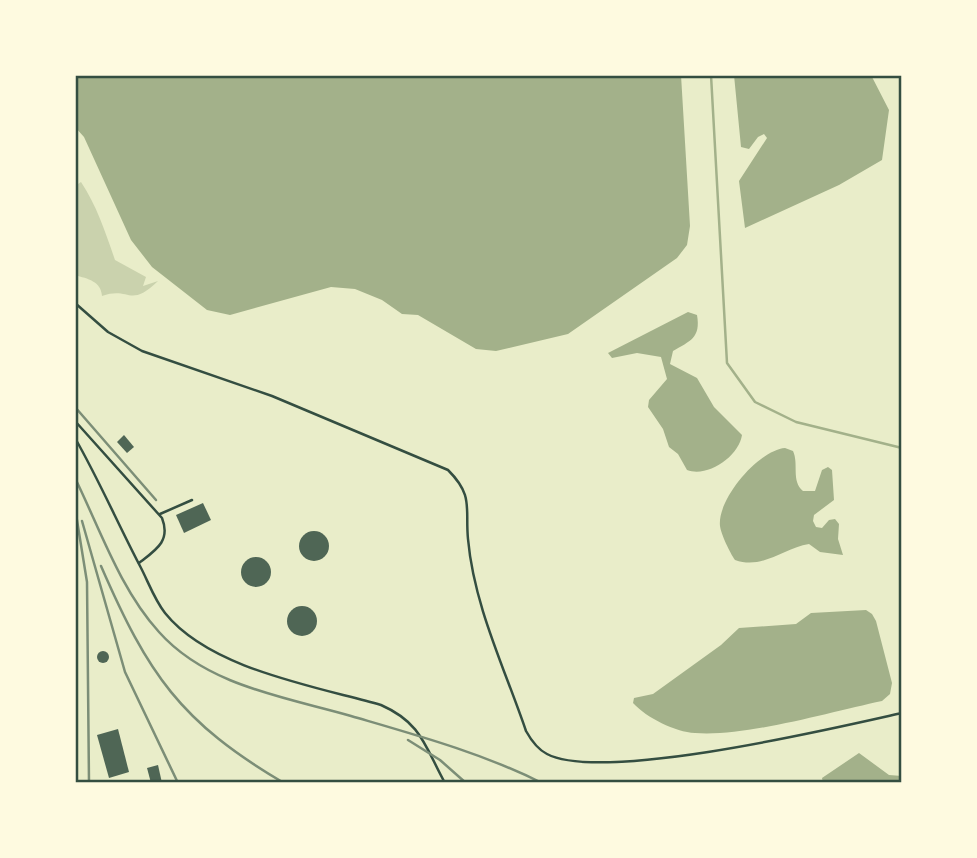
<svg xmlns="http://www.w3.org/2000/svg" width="977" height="858" viewBox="0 0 977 858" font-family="Overpass,sans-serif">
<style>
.green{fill:#cad2ad}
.water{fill:#a3b18a}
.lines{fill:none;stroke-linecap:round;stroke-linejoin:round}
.stream{stroke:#a3b18a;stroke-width:2.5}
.building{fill:#4f6655}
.service{stroke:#344e41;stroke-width:2.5}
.rail{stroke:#7c8e77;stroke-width:2.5}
.neatline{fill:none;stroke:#344e41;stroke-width:2.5}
</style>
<rect width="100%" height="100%" fill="#e9edc9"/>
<path class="green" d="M81,182c16,24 25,52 34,78l31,17 -3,9 15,-5c-29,28 -28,5 -56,15 -1,-15 -14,-17 -27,-21v-89z"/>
<g class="water">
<path d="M75,75h606l9,151 -3,19 -10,13 -109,76 -72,17 -20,-2 -58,-34 -16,-1 -20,-14 -27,-11 -24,-2 -101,28 -23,-5 -55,-43 -21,-27 -47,-103 -9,-10z"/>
<path d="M734,75h137l18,35 -7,50 -43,25 -94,43 -6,-47 28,-43 -3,-4 -6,3 -9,12 -8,-2z"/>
<path d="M688,312l9,3c4,23 -7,26 -24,36l-3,13 27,14 17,29 28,28c-3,21 -34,43 -55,35l-9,-16 -9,-7 -6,-18 -15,-22 1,-7 18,-21 -6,-22 -24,-4 -25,5 -4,-5z"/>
<path d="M785,448l8,3c6,13 -2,30 10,40h12l7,-21 6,-3 4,3 2,30 -20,15 -1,6 3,6 6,1 7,-8 6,-1 4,5 -1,15 5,16 -23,-3 -11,-8c-26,4 -46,26 -74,16 -5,-7 -14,-26 -15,-34 -3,-27 39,-76 65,-78z"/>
<path d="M866,610l6,4 4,7 16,62 -2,11 -8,7c-52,11 -136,36 -187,32 -20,-1 -48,-15 -62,-30l1,-5 19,-4 68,-49 18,-17 57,-4 15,-11z"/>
<path d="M859,753l30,22 13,1v7h-79l-1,-5z"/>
</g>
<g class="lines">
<path class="stream" d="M711,75l16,288 28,39 41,20 106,26"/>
</g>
<g class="building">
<path d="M124,435l10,12 -7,6 -10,-11z"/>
<path d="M203,503l8,17 -27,13 -8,-18z"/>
<circle cx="314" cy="546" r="15"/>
<circle cx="256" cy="572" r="15"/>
<circle cx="302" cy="621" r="15"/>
<circle cx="103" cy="657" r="6"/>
<path d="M118,729l11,43 -20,6 -12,-43z"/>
<path d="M158,765l4,18h-11l-4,-15z"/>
</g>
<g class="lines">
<g class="service">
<path d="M75,303l33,29 34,19 130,45 176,74c26,26 17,38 20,69 6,67 37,130 58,192 5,9 11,18 21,23 55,29 288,-26 355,-41"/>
<path d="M75,421l87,97c9,23 -6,32 -23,45"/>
<path d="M75,438c24,42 43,86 65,128 8,15 14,33 25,47 45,56 149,73 216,92 41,18 44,42 64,78"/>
<path d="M160,514l32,-14"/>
</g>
<g class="rail">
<path d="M75,407l81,93"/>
<path d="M75,478c25,51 45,111 84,154 48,54 126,65 192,84 65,19 131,37 191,67"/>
<path d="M75,508l12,74 2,201"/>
<path d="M82,521l43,151 53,111"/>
<path d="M101,566c47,108 79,156 183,217"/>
<path d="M408,740l32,20 26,23"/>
</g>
</g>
<rect width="977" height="858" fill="none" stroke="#fefae0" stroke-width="154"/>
<rect x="77" y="77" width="823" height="704" class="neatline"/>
</svg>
